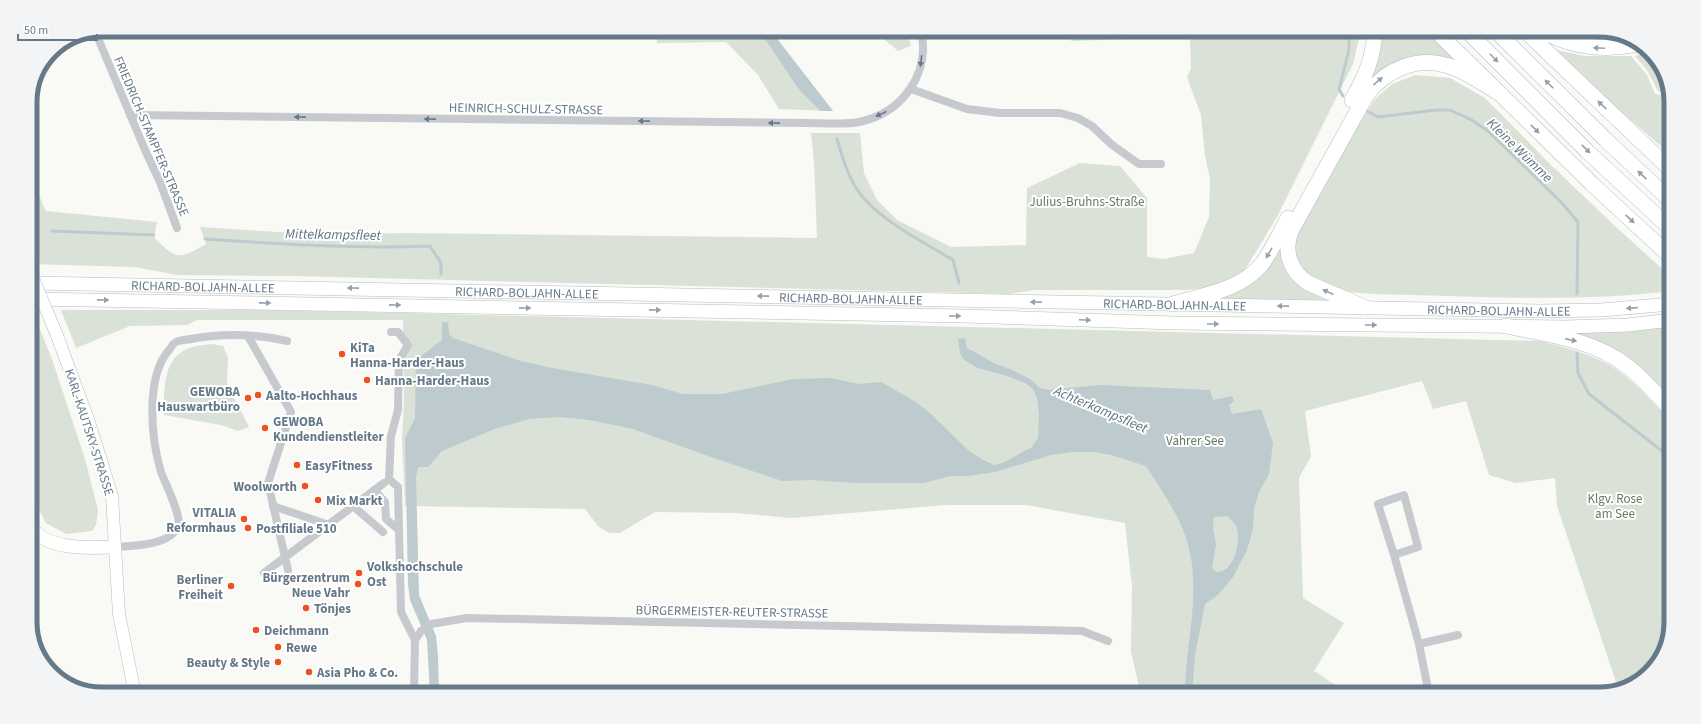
<svg xmlns="http://www.w3.org/2000/svg" width="1701" height="724" viewBox="0 0 1701 724" font-family="'Source Sans 3',sans-serif">
<style>
.green{fill:#dae1d7}
.water{fill:#bdcace;fill-rule:evenodd}
.lines{fill:none;stroke-linecap:round;stroke-linejoin:round}
.stream{stroke:#bdcace;stroke-width:3}
.secondary-casing{stroke:#b8bec2;stroke-width:13}
.primary-casing{stroke:#b9bdc1;stroke-width:14}
.highway-casing{stroke:#b8bcbf;stroke-width:16}
.street{stroke:#c6cace;stroke-width:8}
.secondary{stroke:#fff;stroke-width:12}
.primary{stroke:#fff;stroke-width:13}
.highway{stroke:#fff;stroke-width:15}
.secondary-bridge-casing{stroke:#b8bec2;stroke-width:13;stroke-linecap:butt}
.secondary-bridge{stroke:#fff;stroke-width:12}
.oneway{fill:#94a1ac}
.oneway2{fill:#667989}
.poi-dot{fill:#ef5020;stroke:#fff;stroke-width:1.5}
.labels{text-anchor:middle;stroke-width:4;stroke-linejoin:round;paint-order:stroke}
.street-label{font-size:13px;fill:#667989;stroke:#fff}
.park-label{font-size:13px;fill:#667a61;stroke:#fff}
.poi-label{font-size:13px;font-weight:bold;fill:#667989;stroke:#fff;text-anchor:start}
.water-label{font-size:14px;font-style:italic;fill:#5d747d;stroke:#fff}
.rim{fill:none;stroke:#667989;stroke-width:5}
</style>
<rect width="100%" height="100%" fill="#f9f9f6"/>
<g class="green">
<path d="M657,30h119l2,10 55,71 -54,-2 -21,-34 -32,-33 -69,1z"/>
<path d="M873,30h34l4,16 -13,5z"/>
<path d="M1071,30h290l-8,34 -76,153 -36,59 -25,10 -28,4h-154l-25,4 -715,-18 -117,-1 -43,-8 -104,-3v-5h10l-10,-27v-57l16,36 111,11 -3,15c22,23 25,23 52,7l-6,-17 125,8 79,-2 413,5 -3,-76 -3,-29h49l4,40 13,27 20,20 54,27 75,-2 1,-57 53,-25 40,3 27,32v59l17,2 30,-6 15,-36 1,-38 -5,-23 -4,-41 -14,-38 4,-9 -1,-31 -119,4z"/>
<path d="M1378,30h46l36,32 -19,-2 -77,27z"/>
<path d="M1562,30h37l27,5c-22,4 -43,3 -64,-5z"/>
<path d="M1551,49l34,7h46l16,19 8,19 14,2 -3,37 5,12v13l-10,-12 -77,-66z"/>
<path d="M1649,52l7,6 13,35 -1,2 -10,-4 -11,-21 -12,-14z"/>
<path d="M1415,75l35,3 35,20 67,68 64,61 55,50v14c-98,12 -197,5 -296,3l-27,-2 -26,-5 -29,-24 -1,-23 20,-42 63,-99 17,-15z"/>
<path d="M1281,241c-3,42 23,48 56,59l-122,-1z"/>
<path d="M61,310h202l140,3 1137,28c28,7 60,15 83,33 18,14 32,32 48,48v200l-5,27 -27,33 -21,6 -61,-182 -2,-28 -39,5 -27,-8 -23,-74 -33,8 -11,-28 -117,30 6,45 -12,22 4,120 41,25 -30,48 35,23h-208l-10,-42 1,-66 -7,-63 -99,-18h-80l-155,13 -55,-5 -81,-1 -35,21h-11l-11,-7 -13,-17 -180,-3 -3,-67 2,-37 -1,-82h-206l-10,5 -57,1 -54,22z"/>
<path d="M30,320h6l16,39 33,100 13,51 -2,15 -4,6 -26,3 -20,-11 -16,-29z"/>
<path d="M1671,326v36l-3,9v19l3,12 -42,-38 -69,-31 64,-1z"/>
<path d="M212,344l11,2 5,11 -1,27 22,43 -11,4 -17,-6 -57,-10c0,-26 -2,-60 29,-68 6,-2 13,-2 19,-3z"/>
</g>
<g class="water">
<path d="M755,30h21l2,10 55,71h-13l-22,-23 -35,-52z"/>
<path d="M442,322h6l1,12 4,4 68,23 31,7 100,17 31,9h39l71,-15 38,-1 28,6 22,-2 35,20 16,13 36,35 15,10 11,5 9,-2 29,-16 6,-9 1,-24 -2,-16 -4,-9 -8,-6 -18,-7 -29,-8 -14,-8 -4,-7 -2,-14 7,-1 2,10 29,16 14,5 20,10 10,9 9,2 51,-5 110,5 3,10 19,-4 2,5 -5,4 3,9 29,-5 12,34 -4,31 -10,18 -5,17 -1,20 -6,21 -14,27 -15,18 -13,9 -10,51 -3,39h-7c0,-47 15,-94 5,-141 -6,-32 -27,-60 -44,-87l-35,-11 -18,-3h-20l-22,3 -56,17 -27,4h-18l-26,7h-70l-43,-3 -29,1 -71,-24 -78,-28 -44,-9 -30,-3 -30,2 -34,10 -53,22 -14,16h-10l-2,10 3,118 17,41 2,19 1,39h-9l-3,-54 -17,-40 -2,-16 -3,-146 10,-20 1,-58 26,-20zM1228,516c2,3 7,7 8,10 6,14 -2,48 -20,46l-4,-5 4,-22 -3,-17 1,-11z"/>
</g>
<g class="lines">
<g class="stream">
<path d="M1343,96l-4,-7 10,-39v-20"/>
<path d="M1367,111l11,6 58,-7h14l20,9 18,12 73,71 17,20 -1,72"/>
<path d="M837,139c5,17 10,34 19,49 20,31 66,53 97,72l6,23"/>
<path d="M52,231l102,4"/>
<path d="M205,239c75,5 150,10 225,7l11,17v11"/>
<path d="M1577,353l1,20 11,21 82,64"/>
</g>
<g class="secondary-casing">
<path id="secondary" d="M56,333l32,86 24,77 7,118 16,80"/>
</g>
<g class="primary-casing">
<g id="primary">
<path id="s1" d="M30,283l1511,28 60,-1 70,-6"/>
<path d="M30,299l935,17 209,7 392,4 62,-2 43,-5"/>
<path d="M30,523c11,28 60,25 84,24"/>
</g>
</g>
<g class="highway-casing">
<g id="highway">
<path d="M1435,30l156,153 80,74"/>
<path d="M1466,30l122,122 83,77"/>
<path d="M1495,30l111,110 65,61"/>
<path d="M1524,30l147,140"/>
<path d="M1541,30c31,18 63,21 97,14"/>
<path d="M1352,100c13,-23 22,-43 23,-70"/>
<path d="M1173,304c30,-9 68,-14 89,-40 10,-14 18,-31 26,-46"/>
<path d="M1364,307l-56,-24c-19,-13 -25,-33 -16,-54l75,-135c20,-25 50,-38 82,-28 17,5 33,17 48,26"/>
<path d="M1506,326c42,9 86,13 121,40 16,12 30,29 44,44"/>
</g>
</g>
<g class="street">
<path d="M95,31l50,119 15,32 17,46"/>
<path d="M911,89l56,20 33,4h60l18,5 14,8 19,18 28,20h22"/>
<path d="M130,115l676,8c16,0 38,2 53,-1 43,-9 72,-48 62,-92"/>
<path d="M391,332h7l10,13 -9,15 -1,50 -7,26 -2,43 9,8 3,125 14,28"/>
<path d="M248,336l43,76 -23,71 20,87"/>
<path d="M374,490l11,12 1,17 13,11"/>
<path d="M1404,495l14,52 -24,8 -16,-51z"/>
<path d="M273,506l56,19"/>
<path d="M353,506l30,26"/>
<path d="M114,547c18,-1 56,-1 64,-21 4,-10 -13,-43 -17,-54 -10,-33 -16,-97 9,-123 1,-2 4,-6 6,-7 4,-2 11,-2 15,-3 31,-6 65,-5 96,2"/>
<path d="M1394,555l25,89 10,50"/>
<path d="M264,573l120,-90"/>
<path d="M1419,644l39,-9"/>
<path d="M414,694l1,-54 6,-9 10,-7 36,-6 615,13 26,10"/>
</g>
<use href="#secondary" class="secondary"/>
<use href="#primary" class="primary"/>
<use href="#highway" class="highway"/>
<g class="secondary-bridge-casing">
<path id="secondary-bridge" d="M30,271l26,62"/>
</g>
<use href="#secondary-bridge" class="secondary-bridge"/>
</g>
<defs><path id="oneway-solid" d="M-6-.8H1V-3.2L6.5 0L1 3.2V.8H-6Z"/></defs>
<g class="oneway">
<use href="#oneway-solid" transform="translate(1599 48) rotate(-177)"/>
<use href="#oneway-solid" transform="translate(1494 58) rotate(45)"/>
<use href="#oneway-solid" transform="translate(1378 81) rotate(-41)"/>
<use href="#oneway-solid" transform="translate(1549 84) rotate(-135)"/>
<use href="#oneway-solid" transform="translate(1602 105) rotate(-137)"/>
<use href="#oneway-solid" transform="translate(1535 129) rotate(44)"/>
<use href="#oneway-solid" transform="translate(1586 149) rotate(44)"/>
<use href="#oneway-solid" transform="translate(1642 175) rotate(-137)"/>
<use href="#oneway-solid" transform="translate(1630 219) rotate(43)"/>
<use href="#oneway-solid" transform="translate(1269 253) rotate(120)"/>
<use href="#oneway-solid" transform="translate(353 288) rotate(-179)"/>
<use href="#oneway-solid" transform="translate(1328 292) rotate(-156)"/>
<use href="#oneway-solid" transform="translate(763 296) rotate(-179)"/>
<use href="#oneway-solid" transform="translate(103 300) rotate(1)"/>
<use href="#oneway-solid" transform="translate(1036 302) rotate(-179)"/>
<use href="#oneway-solid" transform="translate(265 303) rotate(1)"/>
<use href="#oneway-solid" transform="translate(395 305) rotate(1)"/>
<use href="#oneway-solid" transform="translate(1283 306) rotate(-179)"/>
<use href="#oneway-solid" transform="translate(525 308) rotate(1)"/>
<use href="#oneway-solid" transform="translate(1632 308) rotate(175)"/>
<use href="#oneway-solid" transform="translate(655 310) rotate(1)"/>
<use href="#oneway-solid" transform="translate(955 316)"/>
<use href="#oneway-solid" transform="translate(1085 320) rotate(2)"/>
<use href="#oneway-solid" transform="translate(1213 324)"/>
<use href="#oneway-solid" transform="translate(1371 325)"/>
<use href="#oneway-solid" transform="translate(1571 340) rotate(13)"/>
</g>
<g class="oneway2">
<use href="#oneway-solid" transform="translate(921 61) rotate(97)"/>
<use href="#oneway-solid" transform="translate(881 114) rotate(155)"/>
<use href="#oneway-solid" transform="translate(300 117) rotate(-179)"/>
<use href="#oneway-solid" transform="translate(430 119) rotate(-179)"/>
<use href="#oneway-solid" transform="translate(644 121) rotate(-179)"/>
<use href="#oneway-solid" transform="translate(774 123) rotate(-179)"/>
</g>
<g class="poi-dot">
<circle cx="342" cy="354" r="4"/>
<circle cx="367" cy="380" r="4"/>
<circle cx="258" cy="395" r="4"/>
<circle cx="248" cy="398" r="4"/>
<circle cx="265" cy="428" r="4"/>
<circle cx="297" cy="465" r="4"/>
<circle cx="305" cy="486" r="4"/>
<circle cx="318" cy="500" r="4"/>
<circle cx="244" cy="519" r="4"/>
<circle cx="248" cy="528" r="4"/>
<circle cx="359" cy="573" r="4"/>
<circle cx="358" cy="584" r="4"/>
<circle cx="231" cy="586" r="4"/>
<circle cx="306" cy="608" r="4"/>
<circle cx="256" cy="630" r="4"/>
<circle cx="278" cy="647" r="4"/>
<circle cx="278" cy="662" r="4"/>
<circle cx="309" cy="672" r="4"/>
</g>
<g class="labels">
<g class="street-label">
<text transform="translate(526 108) rotate(1)" y="5">HEINRICH-SCHULZ-STRASSE</text>
<text transform="translate(152 136) rotate(67)" y="5">FRIEDRICH-STAMPFER-STRASSE</text>
<text dy="5" stroke="none"><textPath href="#s1" startOffset="173">RICHARD-BOLJAHN-ALLEE</textPath></text>
<text dy="5" stroke="none"><textPath href="#s1" startOffset="497">RICHARD-BOLJAHN-ALLEE</textPath></text>
<text dy="5" stroke="none"><textPath href="#s1" startOffset="821">RICHARD-BOLJAHN-ALLEE</textPath></text>
<text dy="5" stroke="none"><textPath href="#s1" startOffset="1145">RICHARD-BOLJAHN-ALLEE</textPath></text>
<text dy="5" stroke="none"><textPath href="#s1" startOffset="1469">RICHARD-BOLJAHN-ALLEE</textPath></text>
<text transform="translate(90 432) rotate(72)" y="5">KARL-KAUTSKY-STRASSE</text>
<text transform="translate(732 611) rotate(1)" y="5">BÜRGERMEISTER-REUTER-STRASSE</text>
</g>
<g class="park-label">
<text x="1087" y="206">Julius-Bruhns-Straße</text>
<text x="1195" y="445">Vahrer See</text>
<text x="1615" y="503">Klgv. Rose<tspan x="1615" dy="15">am See</tspan></text>
</g>
<g class="poi-label">
<text x="350" y="352">KiTa<tspan x="350" dy="15">Hanna-Harder-Haus</tspan></text>
<text x="375" y="385">Hanna-Harder-Haus</text>
<text x="240" y="396" text-anchor="end">GEWOBA<tspan x="240" dy="15">Hauswartbüro</tspan></text>
<text x="266" y="400">Aalto-Hochhaus</text>
<text x="273" y="426">GEWOBA<tspan x="273" dy="15">Kundendienstleiter</tspan></text>
<text x="305" y="470">EasyFitness</text>
<text x="297" y="491" text-anchor="end">Woolworth</text>
<text x="326" y="505">Mix Markt</text>
<text x="236" y="517" text-anchor="end">VITALIA<tspan x="236" dy="15">Reformhaus</tspan></text>
<text x="256" y="533">Postfiliale 510</text>
<text x="367" y="571">Volkshochschule<tspan x="367" dy="15">Ost</tspan></text>
<text x="350" y="582" text-anchor="end">Bürgerzentrum<tspan x="350" dy="15">Neue Vahr</tspan></text>
<text x="223" y="584" text-anchor="end">Berliner<tspan x="223" dy="15">Freiheit</tspan></text>
<text x="314" y="613">Tönjes</text>
<text x="264" y="635">Deichmann</text>
<text x="286" y="652">Rewe</text>
<text x="270" y="667" text-anchor="end">Beauty &amp; Style</text>
<text x="317" y="677">Asia Pho &amp; Co.</text>
</g>
<g class="water-label">
<text transform="translate(1520 150) rotate(44)" y="5">Kleine Wümme</text>
<text transform="translate(333 234) rotate(1)" y="5">Mittelkampsfleet</text>
<text transform="translate(1101 409) rotate(23)" y="5">Achterkampsfleet</text>
</g>
</g>
<path d="M0 0H1701V724H0ZM102 37H1599A65 65 0 0 1 1664 102V622A65 65 0 0 1 1599 687H102A65 65 0 0 1 37 622V102A65 65 0 0 1 102 37Z" fill="#f3f4f6" fill-rule="evenodd"/>
<path class="rim" d="M102 37H1599A65 65 0 0 1 1664 102V622A65 65 0 0 1 1599 687H102A65 65 0 0 1 37 622V102A65 65 0 0 1 102 37Z"/>
<path d="M18 34v6h79v-6" fill="none" stroke="#667989" stroke-width="2"/>
<text x="24" y="34" font-size="12" fill="#667989" stroke="#ffffff" stroke-width="3" paint-order="stroke">50 m</text>
</svg>
